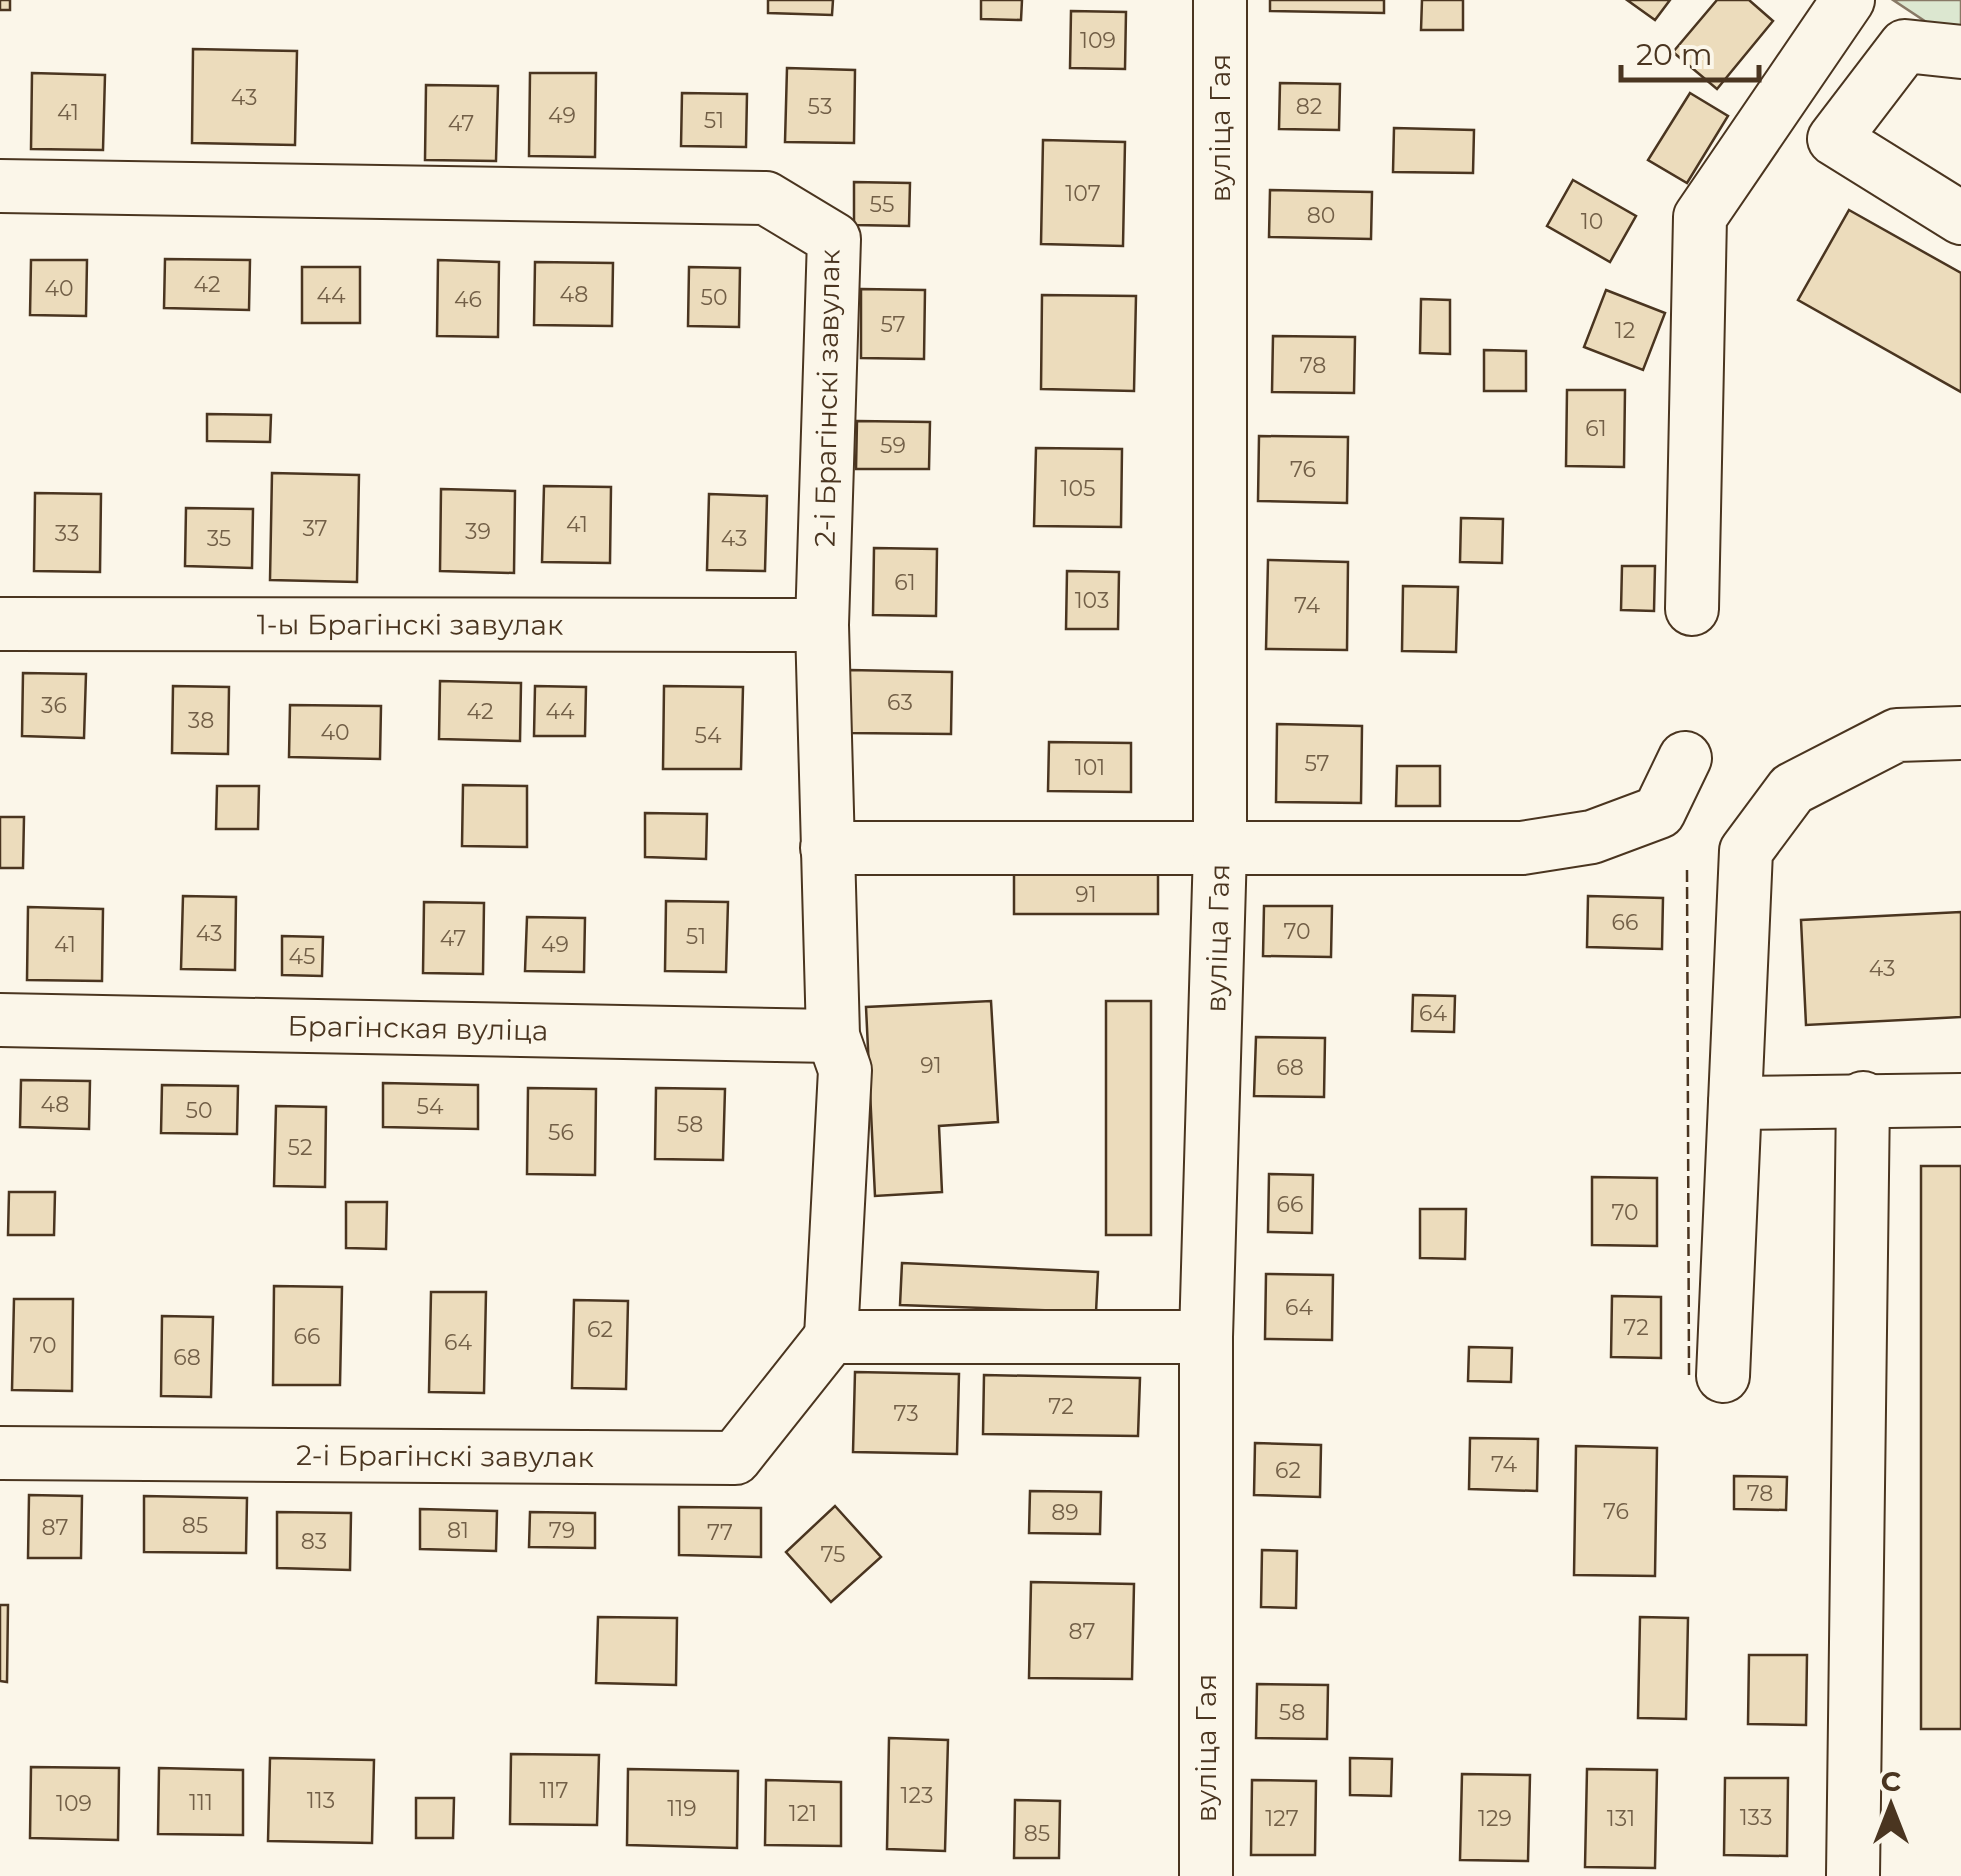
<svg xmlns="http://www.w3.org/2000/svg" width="1961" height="1876" viewBox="0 0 1961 1876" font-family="Montserrat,sans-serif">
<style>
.green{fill:#dce7d0;stroke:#887966;stroke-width:2.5}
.building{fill:#ecdcbc;stroke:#4a3520;stroke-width:2.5}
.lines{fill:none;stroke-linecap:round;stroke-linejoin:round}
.minor-casing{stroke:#4a3520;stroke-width:56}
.minor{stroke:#fbf6e9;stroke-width:52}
.fence{stroke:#4a3520;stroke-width:2.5;stroke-dasharray:12 5;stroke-linecap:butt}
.labels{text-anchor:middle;stroke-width:8;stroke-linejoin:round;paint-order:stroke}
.number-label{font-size:22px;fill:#725f47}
.street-label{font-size:28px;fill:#4a3520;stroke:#fbf6e9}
</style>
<rect width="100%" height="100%" fill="#fbf6e9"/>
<path class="green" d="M1893,0h68v45z"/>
<g class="building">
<rect x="0" y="0" width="10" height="10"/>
<path d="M768,0h65l-1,15 -64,-2z"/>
<path d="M981,0h41l-1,20 -40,-1z"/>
<path d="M1270,0h114v13l-114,-2z"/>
<path d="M1422,0h41v30h-42z"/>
<path d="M1627,0h43l-15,20z"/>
<path d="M1717,0h32l24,21 -56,68 -44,-37z"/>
<path d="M1071,11l55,1 -1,57 -55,-1z"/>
<path d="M193,49l104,2 -2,94 -103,-2z"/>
<path d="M787,68l68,2 -1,73 -69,-1z"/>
<path d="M32,73l73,2 -2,75 -72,-1z"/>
<path d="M530,73h66l-1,84 -66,-1z"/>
<path d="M1280,83l60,1 -1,46 -60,-1z"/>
<path d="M426,85l72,1 -2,75 -71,-1z"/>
<path d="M682,93l65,1 -1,53 -65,-1z"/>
<path d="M1690,93l38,23 -41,67 -39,-23z"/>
<path d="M1394,128l80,2 -1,43 -80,-1z"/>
<path d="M1043,140l82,2 -2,104 -82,-2z"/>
<path d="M1573,180l63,36 -26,46 -63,-36z"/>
<path d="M854,182l56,1 -1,43 -55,-1z"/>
<path d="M1270,190l102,2 -1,47 -102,-2z"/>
<path d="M1849,210l112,63v119l-163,-92z"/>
<path d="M165,259l85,1 -1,50 -85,-2z"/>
<path d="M31,260h56l-1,56 -56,-1z"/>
<path d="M438,260l61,2 -1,75 -61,-1z"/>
<path d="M535,262l78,1 -1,63 -78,-1z"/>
<rect x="302" y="267" width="58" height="56"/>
<path d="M689,267l51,1 -1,59 -51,-1z"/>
<path d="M861,289l64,1 -1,69 -63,-1z"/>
<path d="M1606,290l59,23 -22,57 -59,-23z"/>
<path d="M1042,295l94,1 -2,95 -93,-2z"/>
<path d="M1421,299l29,1v54l-30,-1z"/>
<path d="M1273,336l82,1 -1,56 -82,-1z"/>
<path d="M1484,350l42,1v40h-42z"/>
<path d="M1567,390h58l-1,77 -58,-1z"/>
<path d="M207,414l64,1 -1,27 -63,-1z"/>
<path d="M857,421l73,1 -1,47h-73z"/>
<path d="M1259,436l89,1 -1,66 -89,-2z"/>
<path d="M1036,448l86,1 -1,78 -87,-1z"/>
<path d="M272,473l87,2 -2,107 -87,-2z"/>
<path d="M544,486l67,1 -1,76 -68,-1z"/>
<path d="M441,489l74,2 -1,82 -74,-2z"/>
<path d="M35,493l66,1 -1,78 -66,-1z"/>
<path d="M709,494l58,2 -2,75 -58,-1z"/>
<path d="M186,508l67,1 -1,59 -67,-2z"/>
<path d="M1461,518l42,1 -1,44 -42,-1z"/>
<path d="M874,548l63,1 -1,67 -63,-1z"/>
<path d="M1268,560l80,2 -1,88 -81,-1z"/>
<path d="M1622,566h33l-1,45 -33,-1z"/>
<path d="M1067,571l52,1 -1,57h-52z"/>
<path d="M1403,586l55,1 -2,65 -54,-1z"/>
<path d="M849,670l103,2 -1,62 -103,-1z"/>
<path d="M23,673l63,1 -2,64 -62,-2z"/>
<path d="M440,681l81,2 -1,58 -81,-2z"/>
<path d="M173,686l56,1 -1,67 -56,-1z"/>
<path d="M535,686l51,1 -1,49h-51z"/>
<path d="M664,686l79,1 -2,82h-78z"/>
<path d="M290,705l91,1 -1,53 -91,-2z"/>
<path d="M1277,724l85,2 -1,77 -85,-1z"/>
<path d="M1049,742l82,1v49l-83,-1z"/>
<path d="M1397,766h43v40h-44z"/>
<path d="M463,785l64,1v61l-65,-1z"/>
<path d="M217,786h42l-1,43h-42z"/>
<path d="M645,813l62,1 -1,45 -61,-2z"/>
<path d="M0,817h24l-1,51h-23z"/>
<rect x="1014" y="873" width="144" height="41"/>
<path d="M183,896l53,1 -1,73 -54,-1z"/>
<path d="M1588,896l75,2 -1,51 -75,-2z"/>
<path d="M666,901l62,1 -2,70 -61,-1z"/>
<path d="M424,902l60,1 -1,71 -60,-1z"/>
<path d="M1264,906h68l-1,51 -68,-1z"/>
<path d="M28,907l75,2 -1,72 -75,-1z"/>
<path d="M1961,912v105l-155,8 -5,-105z"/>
<path d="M527,917l58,1 -1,54 -59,-1z"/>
<path d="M282,936l41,1 -1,39 -40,-1z"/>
<path d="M1413,995l42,1 -1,36 -42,-1z"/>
<path d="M991,1001l7,121 -59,4 3,66 -67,4 -9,-189z"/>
<rect x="1106" y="1001" width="45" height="234"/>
<path d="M1256,1037l69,1 -1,59 -70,-1z"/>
<path d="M21,1080l69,1 -1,48 -69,-2z"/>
<path d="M383,1083l95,2v44l-95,-2z"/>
<path d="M162,1085l76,1 -1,48 -76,-1z"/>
<path d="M528,1088l68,1 -1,86 -68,-1z"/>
<path d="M656,1088l69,1 -2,71 -68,-1z"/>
<path d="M276,1106l50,1 -1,80 -51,-1z"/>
<rect x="1921" y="1166" width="40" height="563"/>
<path d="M1269,1174l44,1 -1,58 -44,-1z"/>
<path d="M1592,1177l65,1v68l-65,-1z"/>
<path d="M9,1192h46l-1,43h-46z"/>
<path d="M346,1202h41l-1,47 -40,-1z"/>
<path d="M1420,1209h46l-1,50 -45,-1z"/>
<path d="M902,1263l196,9 -2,40 -196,-7z"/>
<path d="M1266,1274l67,1 -1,65 -67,-1z"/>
<path d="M274,1286l68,1 -2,98h-67z"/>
<path d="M431,1292h55l-2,101 -55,-1z"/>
<path d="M1612,1296l49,1v61l-50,-1z"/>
<path d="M14,1299h59l-1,92 -60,-1z"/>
<path d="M574,1300l54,1 -2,88 -54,-1z"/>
<path d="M162,1316l51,1 -2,80 -50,-1z"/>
<path d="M1469,1347l43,1 -1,34 -43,-1z"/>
<path d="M855,1372l104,2 -2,80 -104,-2z"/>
<path d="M984,1375l156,3 -2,58 -155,-2z"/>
<path d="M1470,1438l68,1 -1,52 -68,-2z"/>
<path d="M1255,1443l66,2 -1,52 -66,-2z"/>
<path d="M1576,1446l81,2 -2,128 -81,-1z"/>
<path d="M1734,1476l53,1 -1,33 -52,-1z"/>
<path d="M1030,1491l71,1 -1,42 -71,-1z"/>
<path d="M29,1495l53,1 -1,62h-53z"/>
<path d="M144,1496l103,2 -1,55 -102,-1z"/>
<path d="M835,1506l46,51 -50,45 -45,-50z"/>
<path d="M679,1507l82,1v49l-82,-2z"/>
<path d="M420,1509l77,2 -1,40 -76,-2z"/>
<path d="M277,1512l74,1 -1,57 -73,-2z"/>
<path d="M530,1512l65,1v35l-66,-1z"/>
<path d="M1262,1550l35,1 -1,57 -35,-1z"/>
<path d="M1031,1582l103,2 -2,95 -103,-1z"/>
<path d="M0,1605h8l-1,77 -7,-1z"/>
<path d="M598,1617l79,1 -1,67 -80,-2z"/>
<path d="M1640,1617l48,1 -2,101 -48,-1z"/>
<path d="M1749,1655h58l-1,70 -58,-1z"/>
<path d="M1257,1684l71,1 -1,54 -71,-1z"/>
<path d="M889,1738l59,2 -3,111 -58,-2z"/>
<path d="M511,1754l88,1 -2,70 -87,-1z"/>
<path d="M270,1758l104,2 -2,83 -104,-2z"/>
<path d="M1350,1758l42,1 -1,37 -41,-1z"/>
<path d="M31,1767l88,1 -1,72 -88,-2z"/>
<path d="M159,1768l84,2v65l-85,-1z"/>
<path d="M628,1769l110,2 -1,77 -110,-3z"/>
<path d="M1587,1769l70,1 -2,98 -70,-1z"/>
<path d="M1462,1774l68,1 -2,86 -68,-1z"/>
<path d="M1725,1778h63l-1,78 -63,-1z"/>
<path d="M766,1780l75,2v64l-76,-1z"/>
<path d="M1252,1780l64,1 -1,74h-64z"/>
<path d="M416,1798h38l-1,40h-37z"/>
<path d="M1015,1800l45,1 -1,57h-45z"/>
</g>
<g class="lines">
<g class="minor-casing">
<g id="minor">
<path d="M1961,52l-56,-6 -71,93 127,79"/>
<path d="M0,186l766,12 68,41 -12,386 11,411 12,34 -14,267"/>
<path d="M1692,609l8,-392 148,-217"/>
<path id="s1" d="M0,624l822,1"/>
<path d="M827,848h695l70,-11 67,-25 26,-54"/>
<path id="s2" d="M0,1020l833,16"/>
<path d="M1735,1103l226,-3"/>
<path d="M1723,1376l23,-525 46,-62 105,-54 64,-2"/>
<path id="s3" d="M0,1453l735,5 96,-121h375"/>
<path id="s4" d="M1206,1876v-539l14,-488v-849"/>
<path d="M1853,1876l10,-778"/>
</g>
</g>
<use href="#minor" class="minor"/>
<path class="fence" d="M1687,870l2,505"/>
</g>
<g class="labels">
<g class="number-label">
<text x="1098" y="48">109</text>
<text x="244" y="105">43</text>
<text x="820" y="114">53</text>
<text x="1309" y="114">82</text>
<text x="68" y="120">41</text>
<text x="562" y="123">49</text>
<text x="714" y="128">51</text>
<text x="461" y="131">47</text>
<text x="1083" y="201">107</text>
<text x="882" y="212">55</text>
<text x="1321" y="223">80</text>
<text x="1592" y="229">10</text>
<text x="207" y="292">42</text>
<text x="59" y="296">40</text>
<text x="574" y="302">48</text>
<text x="331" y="303">44</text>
<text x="714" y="305">50</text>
<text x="468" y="307">46</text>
<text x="893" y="332">57</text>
<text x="1625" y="338">12</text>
<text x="1313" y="373">78</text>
<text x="1596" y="436">61</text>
<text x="893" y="453">59</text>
<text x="1303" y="477">76</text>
<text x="1078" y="496">105</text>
<text x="577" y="532">41</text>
<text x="315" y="536">37</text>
<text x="478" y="539">39</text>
<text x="67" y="541">33</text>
<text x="219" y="546">35</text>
<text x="734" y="546">43</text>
<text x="905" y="590">61</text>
<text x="1092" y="608">103</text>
<text x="1307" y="613">74</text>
<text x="900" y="710">63</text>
<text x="54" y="713">36</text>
<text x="480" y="719">42</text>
<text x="560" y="719">44</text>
<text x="201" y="728">38</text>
<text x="335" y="740">40</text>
<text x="708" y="743">54</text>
<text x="1317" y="771">57</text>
<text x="1090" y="775">101</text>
<text x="1086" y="902">91</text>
<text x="1625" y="930">66</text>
<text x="1297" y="939">70</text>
<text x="209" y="941">43</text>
<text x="696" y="944">51</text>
<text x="453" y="946">47</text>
<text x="65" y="952">41</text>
<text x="555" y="952">49</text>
<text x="302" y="964">45</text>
<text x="1882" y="976">43</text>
<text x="1433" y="1021">64</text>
<text x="931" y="1073">91</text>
<text x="1290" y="1075">68</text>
<text x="55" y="1112">48</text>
<text x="430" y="1114">54</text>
<text x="199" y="1118">50</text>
<text x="690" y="1132">58</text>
<text x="561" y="1140">56</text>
<text x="300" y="1155">52</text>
<text x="1290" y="1212">66</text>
<text x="1625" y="1220">70</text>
<text x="1299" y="1315">64</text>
<text x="1636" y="1335">72</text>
<text x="600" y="1337">62</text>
<text x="307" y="1344">66</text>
<text x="458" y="1350">64</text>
<text x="43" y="1353">70</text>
<text x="187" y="1365">68</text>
<text x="1061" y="1414">72</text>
<text x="906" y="1421">73</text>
<text x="1504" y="1472">74</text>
<text x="1288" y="1478">62</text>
<text x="1760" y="1501">78</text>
<text x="1616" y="1519">76</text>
<text x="1065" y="1520">89</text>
<text x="195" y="1533">85</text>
<text x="55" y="1535">87</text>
<text x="458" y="1538">81</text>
<text x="562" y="1538">79</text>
<text x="720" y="1540">77</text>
<text x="314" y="1549">83</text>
<text x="833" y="1562">75</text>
<text x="1082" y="1639">87</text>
<text x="1292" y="1720">58</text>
<text x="554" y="1798">117</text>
<text x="917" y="1803">123</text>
<text x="321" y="1808">113</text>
<text x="201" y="1810">111</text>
<text x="74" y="1811">109</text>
<text x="682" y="1816">119</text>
<text x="803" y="1821">121</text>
<text x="1756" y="1825">133</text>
<text x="1282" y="1826">127</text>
<text x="1495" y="1826">129</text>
<text x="1621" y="1826">131</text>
<text x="1037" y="1841">85</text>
</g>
<g class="street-label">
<text transform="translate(1220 128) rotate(-90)" y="10">вуліца Гая</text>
<text transform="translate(827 398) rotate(-89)" y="10">2-і Брагінскі завулак</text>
<text dy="10" stroke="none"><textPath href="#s1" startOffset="410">1-ы Брагінскі завулак</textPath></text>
<text dy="10" stroke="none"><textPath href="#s4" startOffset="938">вуліца Гая</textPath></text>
<text dy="10" stroke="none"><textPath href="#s2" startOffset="418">Брагінская вуліца</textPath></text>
<text dy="10" stroke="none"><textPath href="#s3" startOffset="445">2-і Брагінскі завулак</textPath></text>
<text transform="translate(1206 1748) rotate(-90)" y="10">вуліца Гая</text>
</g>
</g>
<g transform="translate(1891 1806)" stroke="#fbf6e9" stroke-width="8" paint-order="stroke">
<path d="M0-8L18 38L0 25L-18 38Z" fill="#4a3520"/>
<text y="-15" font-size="28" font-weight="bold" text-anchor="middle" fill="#4a3520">С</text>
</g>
<path d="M1621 65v15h138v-15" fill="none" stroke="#4a3520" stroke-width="5"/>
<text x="1636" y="65" font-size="30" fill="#4a3520" stroke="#fbf6e9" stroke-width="8" paint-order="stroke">20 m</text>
</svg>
